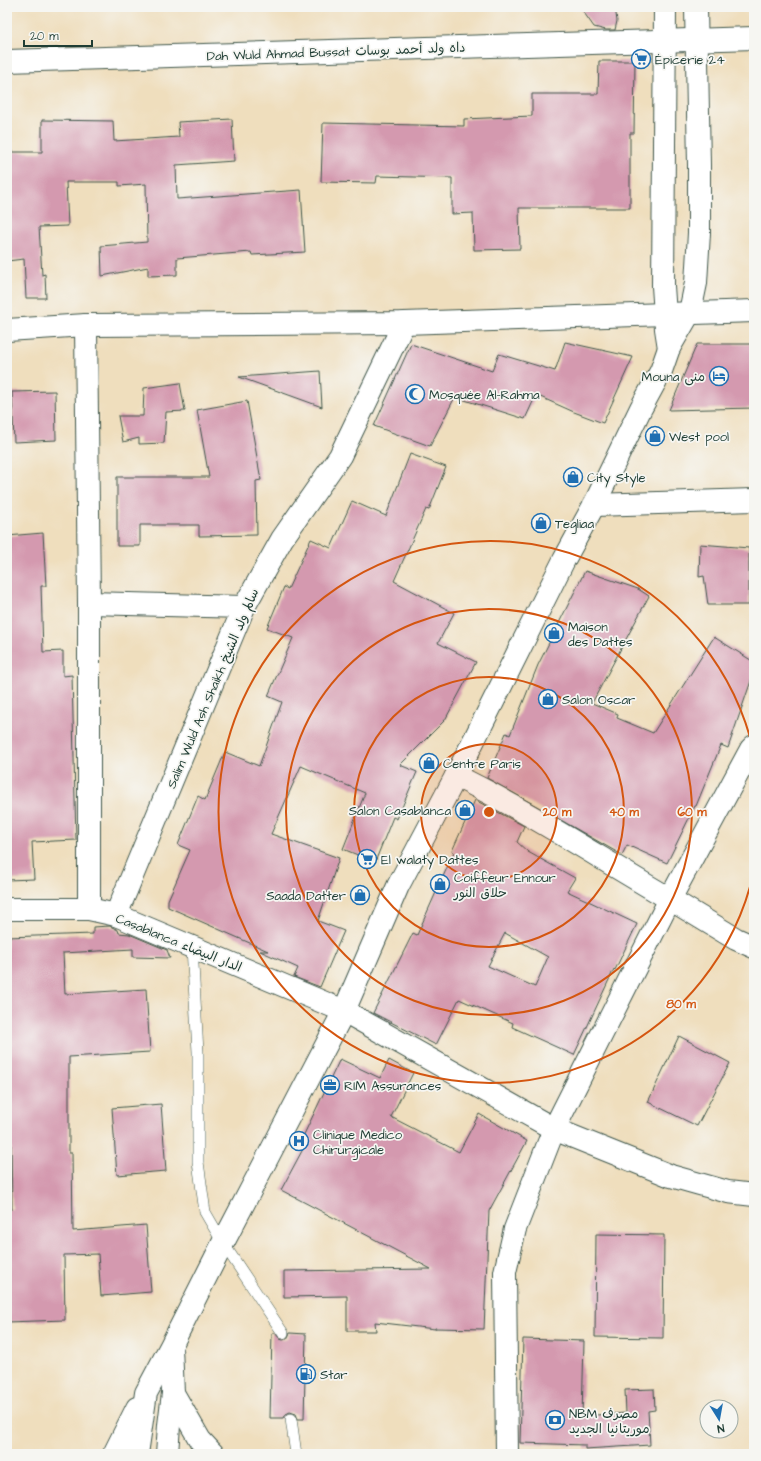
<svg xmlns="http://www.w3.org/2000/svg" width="761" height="1461" viewBox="0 0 761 1461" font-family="'Architects Daughter','Playpen Sans Arabic',sans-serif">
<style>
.building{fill:#d499af;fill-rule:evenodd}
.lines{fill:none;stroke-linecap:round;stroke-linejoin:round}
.service-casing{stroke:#3e5549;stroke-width:12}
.minor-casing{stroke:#3e5549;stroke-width:24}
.tertiary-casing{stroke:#3e5549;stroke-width:24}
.service{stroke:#fff;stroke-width:11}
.minor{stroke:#fff;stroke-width:22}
.tertiary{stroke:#fff;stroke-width:22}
.ring{fill:none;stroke:#d45610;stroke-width:2}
.labels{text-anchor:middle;stroke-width:3.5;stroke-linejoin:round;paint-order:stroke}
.street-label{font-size:13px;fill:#1f3d34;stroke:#f6f6f2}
.poi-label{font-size:13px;fill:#1f3d34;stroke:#f6f6f2;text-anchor:start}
.centre{fill:#d45610;stroke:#f6f6f2;stroke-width:2}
.ring-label{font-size:12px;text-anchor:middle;font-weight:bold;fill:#d45610;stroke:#f6f6f2;stroke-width:3.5;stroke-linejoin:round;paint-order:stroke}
</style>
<rect width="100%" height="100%" fill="#f6f6f2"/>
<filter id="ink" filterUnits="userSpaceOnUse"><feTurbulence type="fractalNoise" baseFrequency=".025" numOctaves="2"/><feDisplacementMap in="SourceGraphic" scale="8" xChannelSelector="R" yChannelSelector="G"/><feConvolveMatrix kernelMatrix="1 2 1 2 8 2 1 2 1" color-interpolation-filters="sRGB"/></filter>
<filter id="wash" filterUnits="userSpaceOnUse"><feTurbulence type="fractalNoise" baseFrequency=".012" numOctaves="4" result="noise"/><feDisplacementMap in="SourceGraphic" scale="16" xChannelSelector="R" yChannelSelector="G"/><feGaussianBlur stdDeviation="0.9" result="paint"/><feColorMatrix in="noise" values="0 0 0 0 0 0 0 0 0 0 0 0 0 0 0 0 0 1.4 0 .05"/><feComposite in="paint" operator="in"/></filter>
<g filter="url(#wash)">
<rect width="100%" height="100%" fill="#efdebd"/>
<g id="blocks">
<g class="building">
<path d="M580,7h35l2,14 -2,9h-9l-12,-3z"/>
<path d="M599,61h36l-1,72h-4v75h-111l1,41 -46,1 -1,-37 -21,1v-36l-75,-2 -1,7 -55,-1 2,-59 141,3v-7l68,-3v-22h66z"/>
<path d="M232,119l2,42 -58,4 1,34 124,-9 4,62 -53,3 -1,-3 -74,6v17l-29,1v-9l-46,9 -1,-30 46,-4 -1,-58 -27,2v-4h-53l2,44 -29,1 3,48 3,-1 1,24h-20l-2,-39 -17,2v-109h35v-32l71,1 1,20 65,-4 -1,-15z"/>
<path d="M565,342l68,15 -30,66 -29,-11 -38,-17 -11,24 -70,-22 -25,49 -56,-20 37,-82 81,27 7,-17 56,17z"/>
<path d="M697,344h57v64l-85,2z"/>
<path d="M320,371l2,36 -83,-30z"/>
<path d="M180,383l5,28 -19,1 -2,31 -25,1v-6l-16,4 -5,-26h25l1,-28z"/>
<path d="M55,391l1,49 -42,2 -2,-50z"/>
<path d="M247,401l14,79 -5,1 1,54 -58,1v-11h-59v21h-23v-69h92l-12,-67z"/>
<path d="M410,454l36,13 -17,43 -3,-1 -32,72 60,32 -16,30 38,19 -31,58 -45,45 17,7 -20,47 -4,-2 -18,45 -32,-13 22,-56 -64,-27 -30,68 68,24 -21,63 26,10 -24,56 -26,-10 4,-9 -38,-17h8l-100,-44v-7l22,-50 -12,-5 20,-49 7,4 20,-48 34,14 23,-64 -14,-6 25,-58 -26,-10 17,-41 4,2 23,-50 20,9 21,-47 34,15z"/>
<path d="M43,533l3,53h-5l2,66 20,-1v25l9,-1 4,165 -44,2 2,37 -27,1v-344z"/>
<path d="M700,544l49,4v57h-41l-4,-29 -5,1z"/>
<path d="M585,571l53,18 11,7 -57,107 26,11 -1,4 36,15 61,-96 40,25v10l-26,76 -7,-3 -25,61h-1l-28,57 -40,-18 -5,10 -135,-77 19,-45 4,2 28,-70z"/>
<path d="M475,800l49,26 -7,16 11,10 47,26 -8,13 70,33 -22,46 -1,-1 -40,86 -62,-28 1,-4 -54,-24 -23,46 -63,-32 40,-80 4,2 37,-83 -2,-1zM505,933l43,24 -13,30 -47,-21z"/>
<path d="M110,926l8,4 1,3 10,1 38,16 3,8 -37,-1v-8l-70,4 2,41 81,-5 4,63 -81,5v96h3l1,78 73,-6 5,67 -50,4 -3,-42 -34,1 1,65 -58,2v-113h5l-1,-66h-4v-206l86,-3v-7z"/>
<path d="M679,1036l51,27 -33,63 -49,-24z"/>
<path d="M340,1059l40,19 9,-18 24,13 -22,44 68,35 20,-38 48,27 -38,70 -5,118 -49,-1v1l-60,-7 1,9h-29v-35l-63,1v-26l147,-2 -150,-79 22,-41 -5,-2z"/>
<path d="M161,1104l5,67 -49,4 -5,-67z"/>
<path d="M596,1234l68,1 -1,103 -68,-1z"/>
<path d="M272,1333h3l5,6 3,1 4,-1 3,-6 16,1 -2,85h-6l-2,-5 -6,-2 -4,2 -2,4h-14z"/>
<path d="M523,1339l61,2 -2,75 44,-3 -1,-23 29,-1 1,21 -7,1 2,34 -65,4v-4l-65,-2z"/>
</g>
</g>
</g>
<g filter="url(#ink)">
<use href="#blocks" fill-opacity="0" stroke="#3e5549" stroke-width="1"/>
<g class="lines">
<g class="service-casing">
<g id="service">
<path d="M192,947l6,105v110l7,50 18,31 60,90"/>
<path d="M291,1419l5,35"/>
</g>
</g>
<g class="minor-casing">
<g id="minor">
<path d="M7,61l747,-23"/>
<path d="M86,325l3,278v306"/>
<path d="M7,330l79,-5 318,-2 350,-12"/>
<path d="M594,505l160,-5"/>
<path d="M89,603l155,4"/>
<path d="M456,776c74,36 143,82 214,123l81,-150 3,-3"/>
<path d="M7,909h82l27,6 228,96 210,118 117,47 57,16 26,3"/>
<path d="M116,915l128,-308 38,-68 58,-83 64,-133"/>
<path d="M507,1454l-2,-182 10,-43 39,-100 116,-230 66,40 18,8"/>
</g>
</g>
<g class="tertiary-casing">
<g id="tertiary">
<path d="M665,7l-2,279 3,43 3,19"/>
<path d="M173,1393l27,47 13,14"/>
<path d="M114,1454l23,-46"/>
<path d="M137,1454l9,-61 25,-47 52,-103 121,-232 54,-125 58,-110 108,-216 30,-55 47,-97 20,-37 8,-23 21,-36 6,-29 3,-50v-68l-3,-158"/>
<path d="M167,1454l2,-29 4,-32 -2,-46"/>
</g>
</g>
<use href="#service" class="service"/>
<use href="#minor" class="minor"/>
<use href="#tertiary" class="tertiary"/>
</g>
</g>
<circle cx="489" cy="812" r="68" fill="#d45610" fill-opacity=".12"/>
<g class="ring">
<circle cx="489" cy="812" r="68"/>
<circle cx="489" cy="812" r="135"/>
<circle cx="489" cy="812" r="203"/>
<path d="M754 871A271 271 0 1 1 754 753"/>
</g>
<defs>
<g id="supermarket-ring" transform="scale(1)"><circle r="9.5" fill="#f6f6f2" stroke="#1f6fb2" stroke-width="1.5"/><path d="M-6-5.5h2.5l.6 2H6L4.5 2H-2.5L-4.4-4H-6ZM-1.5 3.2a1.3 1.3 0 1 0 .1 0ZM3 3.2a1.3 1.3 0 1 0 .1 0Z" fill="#1f6fb2"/></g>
<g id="hotel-ring" transform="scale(1)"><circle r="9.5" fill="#f6f6f2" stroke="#1f6fb2" stroke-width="1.5"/><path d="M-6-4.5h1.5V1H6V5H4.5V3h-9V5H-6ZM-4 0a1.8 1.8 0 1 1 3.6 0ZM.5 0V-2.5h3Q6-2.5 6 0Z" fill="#1f6fb2"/></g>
<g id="mosque-ring" transform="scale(1)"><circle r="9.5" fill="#f6f6f2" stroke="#1f6fb2" stroke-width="1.5"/><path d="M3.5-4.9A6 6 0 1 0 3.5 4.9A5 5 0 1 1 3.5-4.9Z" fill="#1f6fb2"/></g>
<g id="shop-ring" transform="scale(1)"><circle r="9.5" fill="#f6f6f2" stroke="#1f6fb2" stroke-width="1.5"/><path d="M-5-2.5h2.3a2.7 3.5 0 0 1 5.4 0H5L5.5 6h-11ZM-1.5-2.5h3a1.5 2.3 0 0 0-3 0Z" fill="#1f6fb2"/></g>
<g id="office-ring" transform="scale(1)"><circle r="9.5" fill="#f6f6f2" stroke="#1f6fb2" stroke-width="1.5"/><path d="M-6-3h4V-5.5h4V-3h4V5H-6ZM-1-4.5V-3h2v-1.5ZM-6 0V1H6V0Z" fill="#1f6fb2"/></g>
<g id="hospital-ring" transform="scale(1)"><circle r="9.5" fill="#f6f6f2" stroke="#1f6fb2" stroke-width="1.5"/><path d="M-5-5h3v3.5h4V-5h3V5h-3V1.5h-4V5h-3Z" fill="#1f6fb2"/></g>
<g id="fuel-ring" transform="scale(1)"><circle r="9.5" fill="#f6f6f2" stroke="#1f6fb2" stroke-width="1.5"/><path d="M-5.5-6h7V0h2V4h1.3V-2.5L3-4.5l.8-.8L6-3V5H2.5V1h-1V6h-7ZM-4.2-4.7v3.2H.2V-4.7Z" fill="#1f6fb2"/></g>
<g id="bank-ring" transform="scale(1)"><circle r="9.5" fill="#f6f6f2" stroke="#1f6fb2" stroke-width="1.5"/><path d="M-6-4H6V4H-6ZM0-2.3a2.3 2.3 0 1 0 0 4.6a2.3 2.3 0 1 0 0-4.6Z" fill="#1f6fb2"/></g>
</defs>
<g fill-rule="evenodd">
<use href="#supermarket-ring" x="641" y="59"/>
<use href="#hotel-ring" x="719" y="376"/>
<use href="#mosque-ring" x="415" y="394"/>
<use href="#shop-ring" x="655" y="436"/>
<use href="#shop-ring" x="573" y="477"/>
<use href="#shop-ring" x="541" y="523"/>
<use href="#shop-ring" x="554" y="633"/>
<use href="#shop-ring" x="548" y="699"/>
<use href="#shop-ring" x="429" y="763"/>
<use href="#shop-ring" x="465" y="810"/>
<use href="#supermarket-ring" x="367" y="859"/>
<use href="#shop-ring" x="440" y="884"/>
<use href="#shop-ring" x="360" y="895"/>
<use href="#office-ring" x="330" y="1085"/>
<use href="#hospital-ring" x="299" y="1141"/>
<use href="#fuel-ring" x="306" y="1374"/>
<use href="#bank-ring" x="555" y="1420"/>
</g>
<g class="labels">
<g class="street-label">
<text transform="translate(336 51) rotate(-2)" y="5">Dah Wuld Ahmad Bussat داه ولد أحمد بوسات</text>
<text transform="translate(212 688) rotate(-67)" y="5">Salim Wuld Ash Shaikh سالم ولد الشيخ</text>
<text transform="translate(179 942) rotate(22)" y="5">Casablanca الدار البيضاء</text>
</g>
<g class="poi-label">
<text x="655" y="64">Épicerie 24</text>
<text x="705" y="381" text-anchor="end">Mouna منى</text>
<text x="429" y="399">Mosquée Al-Rahma</text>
<text x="669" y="441">West pool</text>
<text x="587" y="482">City Style</text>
<text x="555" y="528">Tegliaa</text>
<text x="568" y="631">Maison<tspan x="568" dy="15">des Dattes</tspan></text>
<text x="562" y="704">Salon Oscar</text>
<text x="443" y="768">Centre Paris</text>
<text x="451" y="815" text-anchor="end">Salon Casablanca</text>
<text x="381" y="864">El walaty Dattes</text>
<text x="454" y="882">Coiffeur Ennour<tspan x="454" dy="15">حلاق النور</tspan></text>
<text x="346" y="900" text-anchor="end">Saada Datter</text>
<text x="344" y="1090">RIM Assurances</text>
<text x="313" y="1139">Clinique Medico<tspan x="313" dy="15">Chirurgicale</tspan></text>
<text x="320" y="1379">Star</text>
<text x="569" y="1418">NBM مصرف<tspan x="569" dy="15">موريتانيا الجديد</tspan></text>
</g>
</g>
<circle cx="489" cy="812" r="6" class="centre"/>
<g class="ring-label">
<text x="557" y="816">20 m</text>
<text x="624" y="816">40 m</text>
<text x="692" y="816">60 m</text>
<text x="681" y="1008">80 m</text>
</g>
<rect width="761" height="1461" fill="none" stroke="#f6f6f2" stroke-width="24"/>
<g transform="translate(719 1419) rotate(169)"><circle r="19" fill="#f6f6f2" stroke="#a0aca6"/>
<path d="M0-3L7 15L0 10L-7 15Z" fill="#1f6fb2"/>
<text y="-6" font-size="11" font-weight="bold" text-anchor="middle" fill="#1f3d34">N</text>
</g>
<path d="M24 40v6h68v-6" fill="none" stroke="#1f3d34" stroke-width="2"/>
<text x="30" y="40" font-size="12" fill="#1f3d34" stroke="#f6f6f2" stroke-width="3" paint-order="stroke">20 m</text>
</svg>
